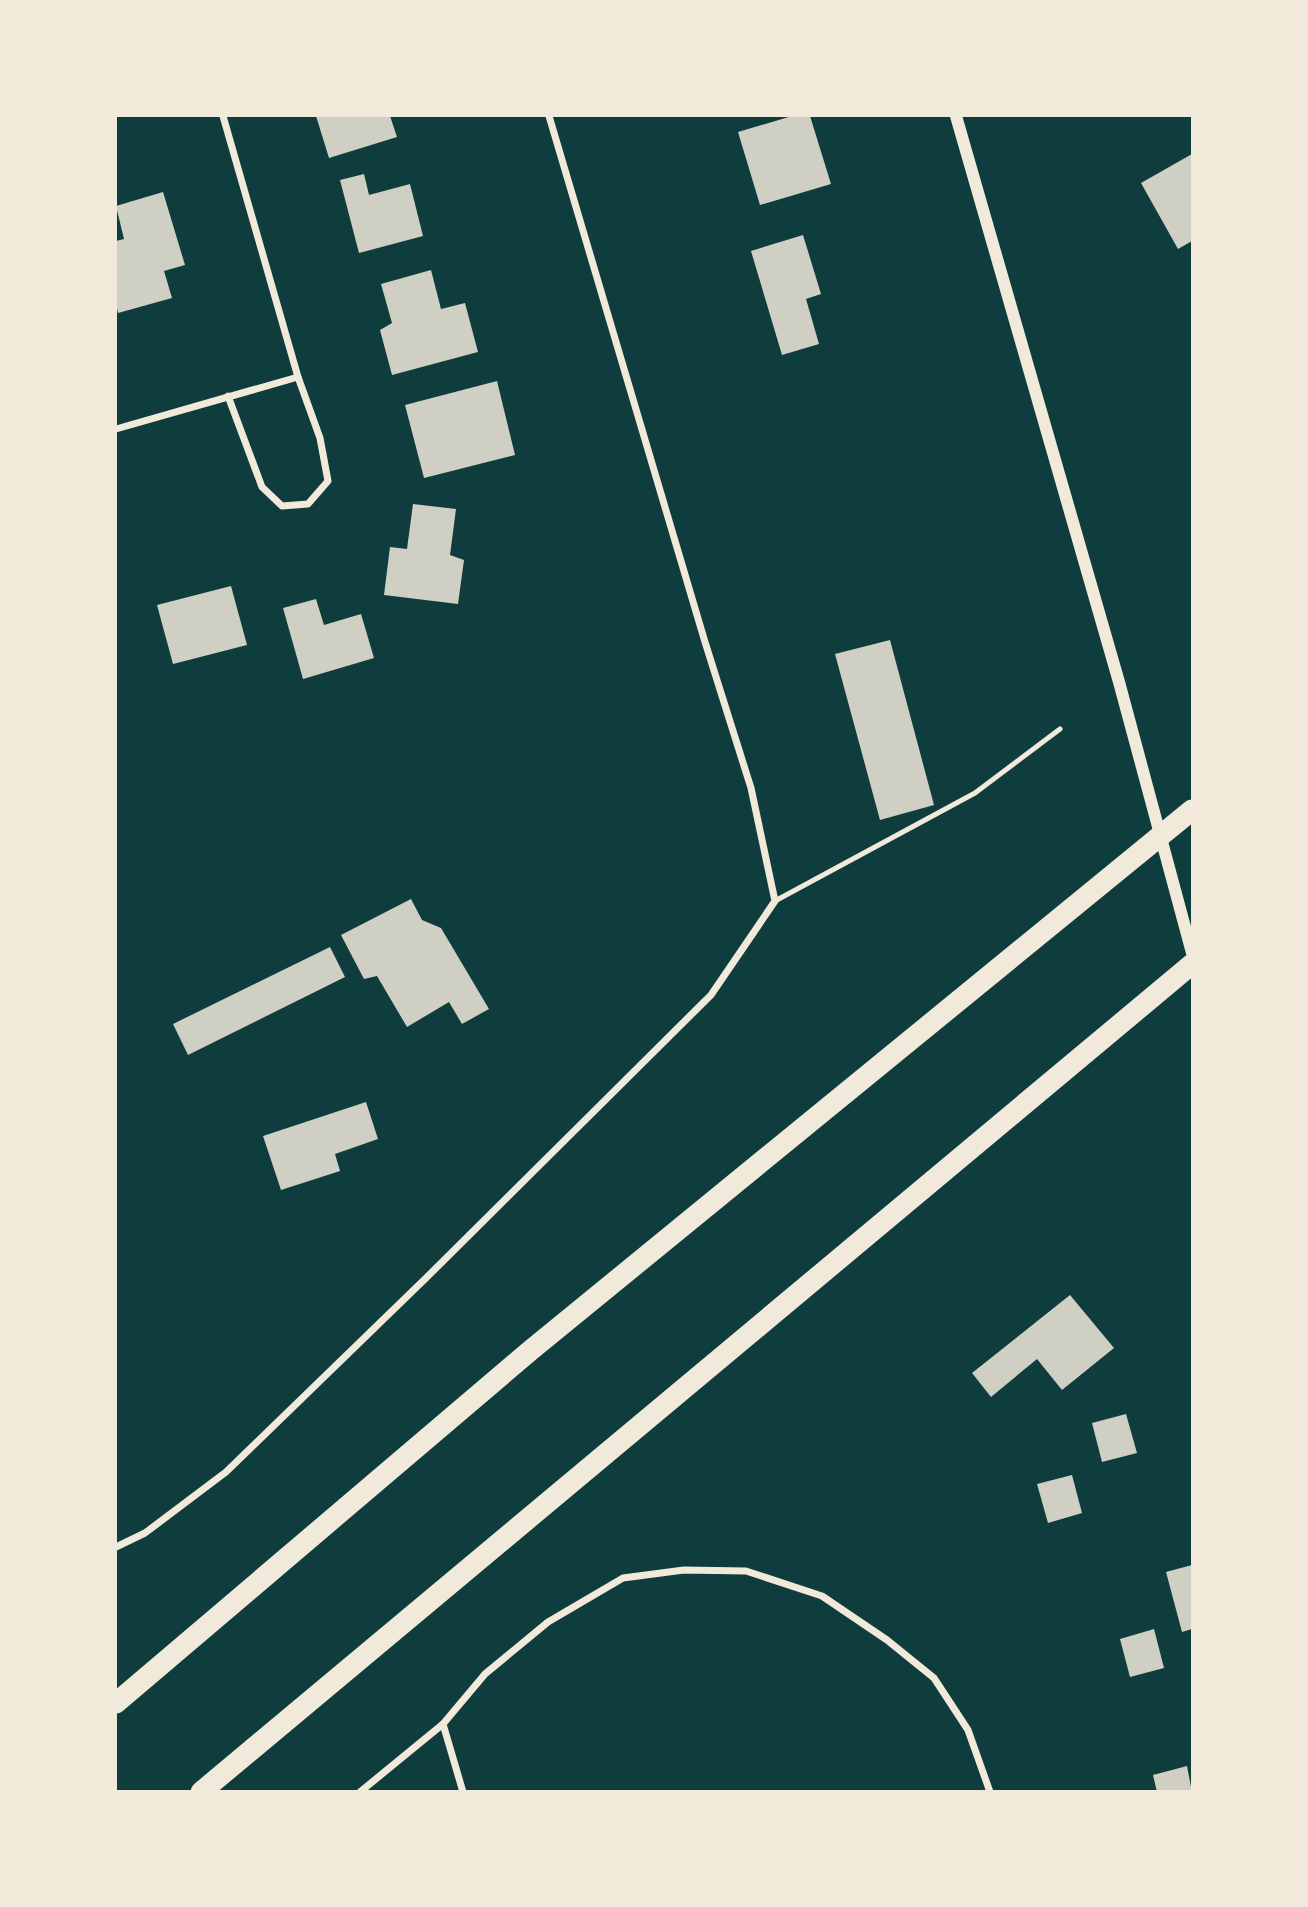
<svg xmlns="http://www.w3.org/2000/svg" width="1308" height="1907" viewBox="0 0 1308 1907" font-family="Karla,sans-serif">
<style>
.building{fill:#cfcfc3}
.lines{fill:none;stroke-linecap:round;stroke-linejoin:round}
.service{stroke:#f1e9da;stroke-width:5}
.minor{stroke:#f1e9da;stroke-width:7}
.tertiary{stroke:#f1e9da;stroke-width:12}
.motorway{stroke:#f1e9da;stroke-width:21}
</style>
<rect width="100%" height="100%" fill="#0f3d3e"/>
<g class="building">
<path d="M316,116h74l7,21 -68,21z"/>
<path d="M792,116h18l21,68 -71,21 -22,-73z"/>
<path d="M1192,154v87l-14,8 -37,-66z"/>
<path d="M364,174l5,21 41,-11 13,52 -64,17 -19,-73z"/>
<path d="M163,192l22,73 -21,6 8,27 -54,15 -2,-9v-63l8,-2 -8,-33z"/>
<path d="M803,235l18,59 -15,5 13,45 -37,11 -31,-104z"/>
<path d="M431,270l10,39 24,-6 13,49 -86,23 -12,-45 12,-7 -11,-39z"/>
<path d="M497,381l18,74 -91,23 -19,-73z"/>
<path d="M413,504l43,5 -6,46 14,5 -6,44 -74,-9 6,-48 17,2z"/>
<path d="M231,586l16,59 -74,19 -16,-59z"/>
<path d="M316,599l8,26 37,-11 13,44 -71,21 -20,-71z"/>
<path d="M890,640l44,165 -54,15 -45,-166z"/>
<path d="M411,899l11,21 19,8 48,81 -27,15 -13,-22 -42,25 -30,-51 -13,3 -23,-44z"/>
<path d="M330,947l15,30 -157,78 -15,-31z"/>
<path d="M366,1102l12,37 -43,15 5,17 -59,19 -18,-54z"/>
<path d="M1070,1295l44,53 -52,42 -25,-31 -46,38 -19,-24z"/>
<path d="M1126,1414l11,39 -35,9 -10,-39z"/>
<path d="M1072,1475l10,38 -34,10 -11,-39z"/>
<path d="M1192,1565v64l-10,3 -16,-60z"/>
<path d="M1154,1629l10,39 -34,9 -10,-38z"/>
<path d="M1187,1766l5,26h-35l-4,-17z"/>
</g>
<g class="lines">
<path class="service" d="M775,901l200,-108 85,-64"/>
<g class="minor">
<path d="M223,116l75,261 22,61 8,43 -20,23 -26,2 -20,-19 -34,-91"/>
<path d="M116,429l182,-52"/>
<path d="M116,1547l29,-14 81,-61 199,-193 286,-284 64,-94 -24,-113 -46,-146 -156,-526"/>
<path d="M443,1724l20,68"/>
<path d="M360,1792l83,-68 42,-50 63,-52 75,-44 61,-8 62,1 76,25 65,44 47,38 34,52 22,62"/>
</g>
<path class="tertiary" d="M956,116l163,566 73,271"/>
<g class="motorway">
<path d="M116,1703l415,-353 661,-540"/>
<path d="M201,1792l991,-828"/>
</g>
</g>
<rect width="1308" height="1907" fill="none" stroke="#f1e9da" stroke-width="234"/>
</svg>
